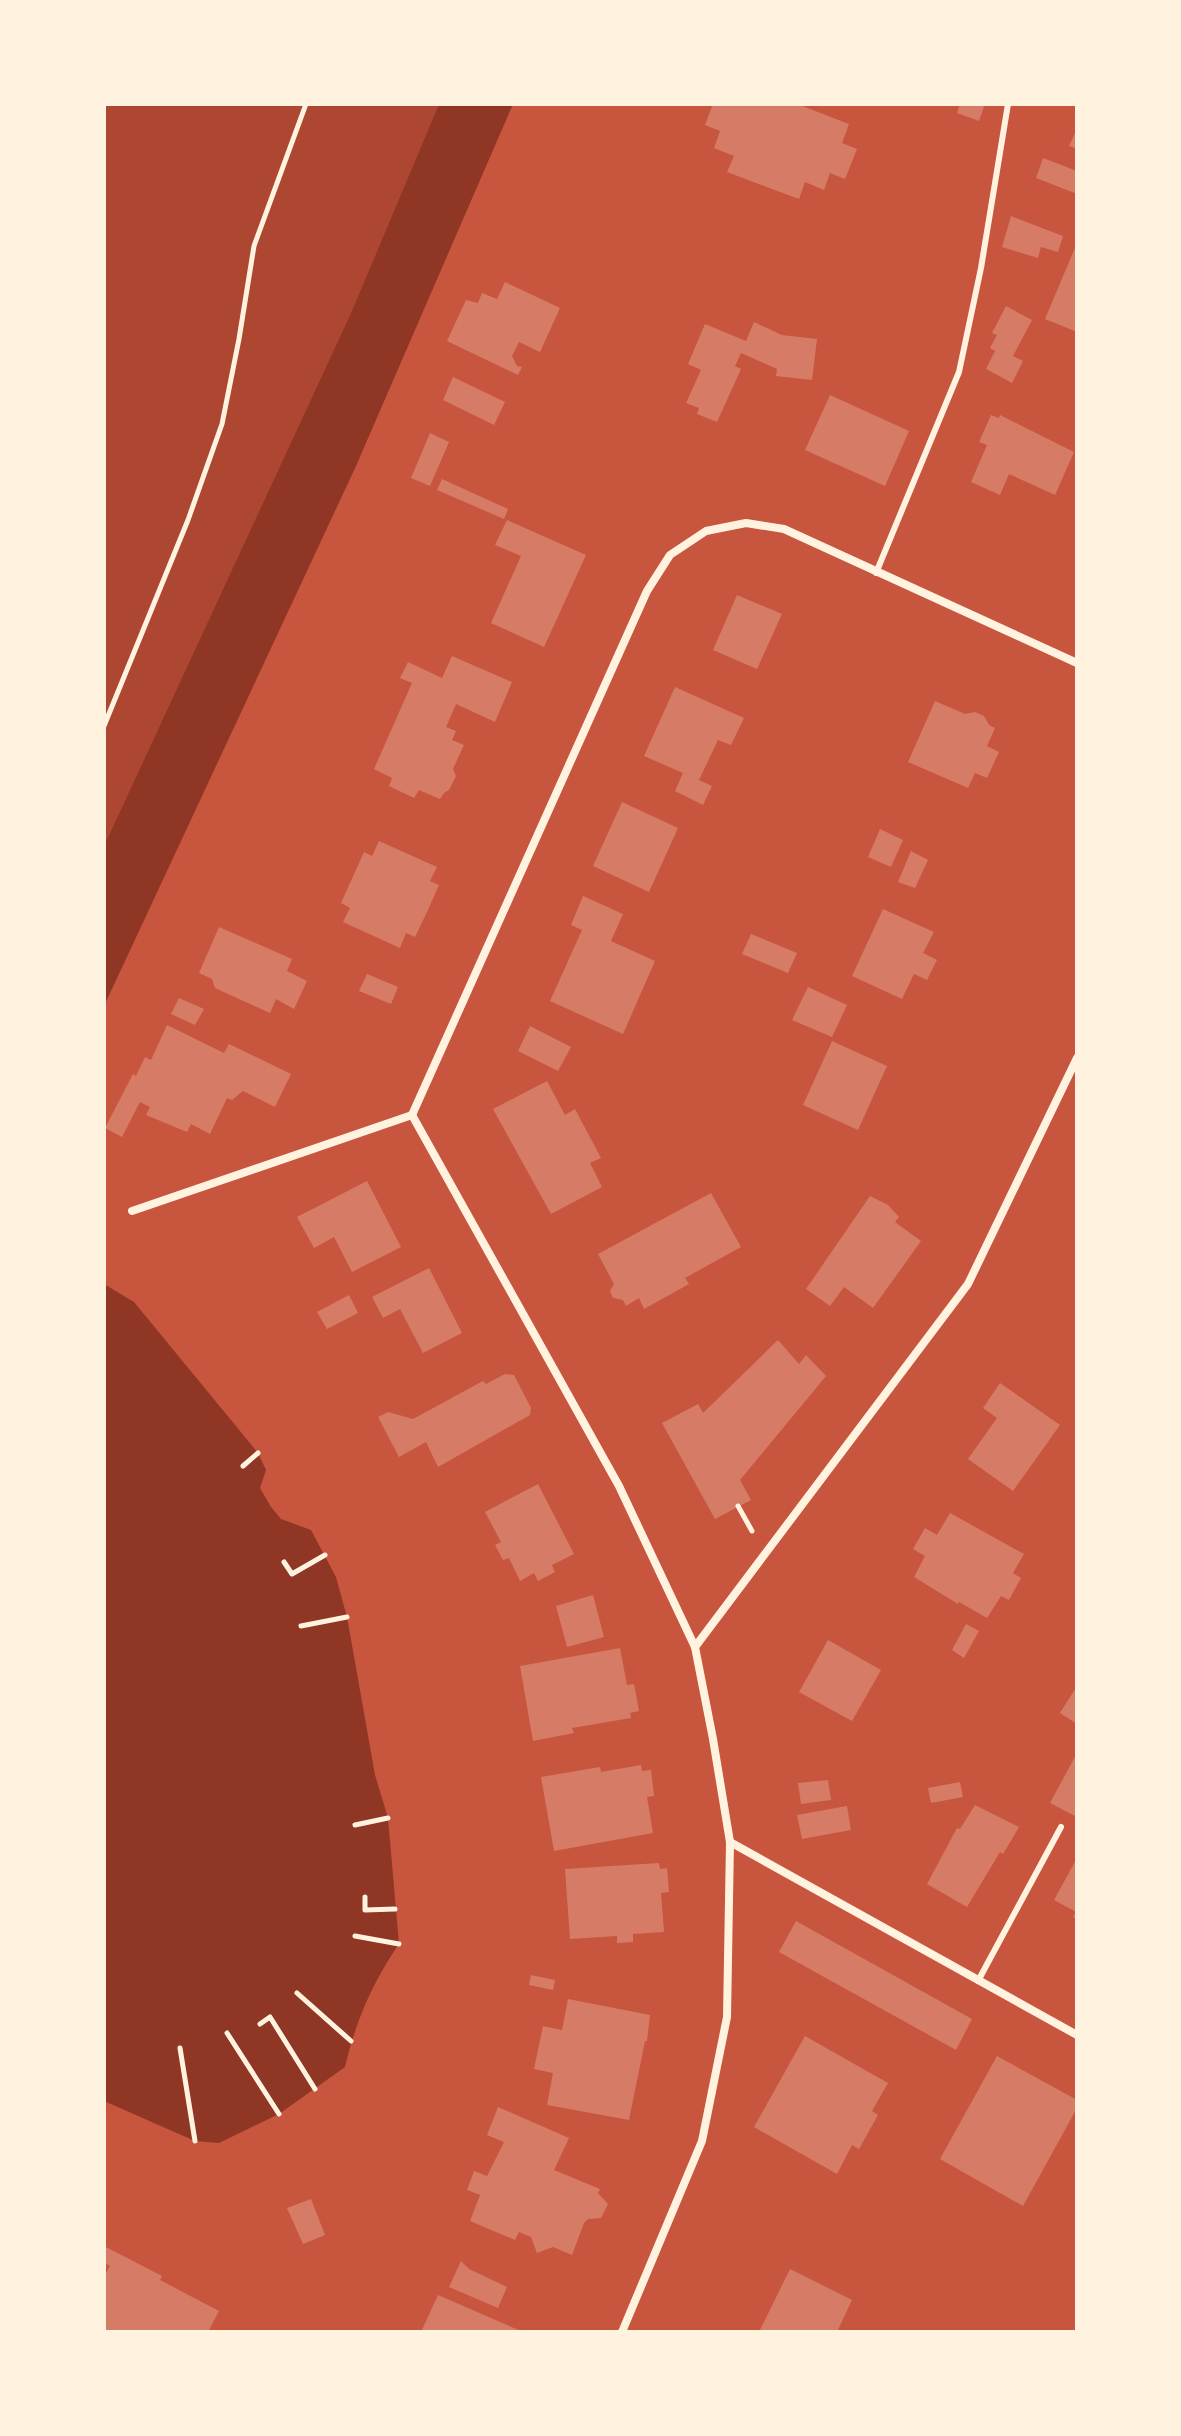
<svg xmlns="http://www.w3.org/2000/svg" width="1181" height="2436" viewBox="0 0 1181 2436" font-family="'Varela Round',sans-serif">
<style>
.green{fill:#ae4732}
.water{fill:#8f3625}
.building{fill:#d67c66}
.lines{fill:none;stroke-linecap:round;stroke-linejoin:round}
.path{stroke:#fff3e0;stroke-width:5}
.service{stroke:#fff3e0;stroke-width:6}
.minor{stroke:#fff3e0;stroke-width:8}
</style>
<rect width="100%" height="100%" fill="#c8553d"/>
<path class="green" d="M104,104h335l-88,209 -247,533z"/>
<g class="water">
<path d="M439,104h74l-157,362 -252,540v-160l247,-533z"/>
<path d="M104,1284l30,18 124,151 8,17 -6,18 11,19 10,12 30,11 25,47 11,40 28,158 13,43 11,126c-26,37 -44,79 -54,123l-66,47 -60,29 -24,-2 -91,-40z"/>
</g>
<g class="building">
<path d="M713,104h84l52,20 -7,19 15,6 -12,30 -15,-6 -6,17 -19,-8 -6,17 -72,-27 7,-16 -20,-8 6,-17 -15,-6z"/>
<path d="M960,104h25l-6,17 -22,-8z"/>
<path d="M1075,133l2,1v15l-8,-3z"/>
<path d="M1043,158l34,13v23l-41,-16z"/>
<path d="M1011,216l52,20 -5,16 -17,-5 -3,11 -36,-11z"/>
<path d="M1077,243v89l-32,-13z"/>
<path d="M505,282l55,26 -20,44 -21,-10 -7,14 5,10 5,1 -4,8 -71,-34 19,-41 12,3 4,-10 15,6z"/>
<path d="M1006,306l26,14 -19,36 10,5 -11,22 -26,-14 9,-18 -5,-3 7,-13 -5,-2z"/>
<path d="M754,322l28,13 35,4 -5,41 -36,-4 1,-7 -36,-16 -6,13 6,3 -24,53 -20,-8 2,-6 -13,-5 15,-33 -13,-6 17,-40 41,17z"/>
<path d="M453,377l52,25 -11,23 -51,-25z"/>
<path d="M830,395l79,36 -24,55 -80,-36z"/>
<path d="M991,415l8,3 1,-3 74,37 -19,43 -46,-21 -9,21 -29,-13 16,-37 -8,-3z"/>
<path d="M430,433l19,9 -19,44 -19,-8z"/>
<path d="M442,479l66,30 -4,10 -67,-29z"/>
<path d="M507,520l79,35 -42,92 -53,-24 30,-67 -26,-11z"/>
<path d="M737,595l45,19 -25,55 -44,-19z"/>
<path d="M452,656l60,26 -17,40 -39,-18 -10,23 10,4 -4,9 12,5 -11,24 3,7 -7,14 -5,3 -4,6 -21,-9 -5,8 -25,-12 3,-8 -18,-9 38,-86 -12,-5 8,-16 34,16z"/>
<path d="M675,687l69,31 -13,27 -13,-5 -19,40 13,6 -9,19 -28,-14 8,-18 -39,-17z"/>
<path d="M935,701l30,13 10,-2 9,4 5,9 6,3 -8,18 12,6 -12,26 -12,-5 -7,15 -60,-26z"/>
<path d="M622,802l56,26 -29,64 -56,-26z"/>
<path d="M880,829l23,11 -12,27 -23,-10z"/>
<path d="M379,841l58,26 -7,14 9,4 -12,27 -12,25 -9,-4 -6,15 -57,-26 7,-14 -9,-5 23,-51 8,4z"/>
<path d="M911,851l17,9 -13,28 -17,-6z"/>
<path d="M583,896l40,18 -12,27 44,20 -32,73 -73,-33 32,-71 -11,-5z"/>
<path d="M883,909l51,23 -11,21 14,7 -10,20 -13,-6 -12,25 -50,-23z"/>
<path d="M219,927l73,32 -5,12 20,10 -13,28 -18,-10 -6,14 -55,-25 -3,-9 -13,-6z"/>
<path d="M751,934l46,19 -9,20 -46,-19z"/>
<path d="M367,974l31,13 -7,17 -32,-13z"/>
<path d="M808,987l39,18 -15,32 -40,-17z"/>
<path d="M179,998l25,11 -9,16 -24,-11z"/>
<path d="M167,1025l57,28 5,-9 62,30 -16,33 -32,-16 -11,9 -5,-2 -17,36 -19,-10 -4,8 -41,-17 4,-8 -10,-5 -18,35 -17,-9 28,-54 3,2 9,-19 6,3z"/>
<path d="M530,1026l41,21 -13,24 -40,-20z"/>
<path d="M832,1041l55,25 -29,64 -55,-25z"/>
<path d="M547,1081l18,34 10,-6 26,49 -11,5 12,24 -51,27 -58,-105z"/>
<path d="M367,1181l34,66 -49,25 -18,-35 -20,11 -17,-31z"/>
<path d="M711,1193l30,54 -56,31 4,6 -45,25 -5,-11 -13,8 -3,-6 -10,-2 -3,-7 4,-7 -16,-30z"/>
<path d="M870,1196l18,9 11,12 -4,5 26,19 -48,67 -29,-21 -14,19 -24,-17z"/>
<path d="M429,1268l33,65 -39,20 -23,-44 -17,9 -11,-21z"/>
<path d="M349,1295l9,18 -31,16 -10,-17z"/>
<path d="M778,1340l21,24 7,-9 20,21 -86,104 11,20 -36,19 -53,-96 36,-19 5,9z"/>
<path d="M505,1374l9,1 17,33 -1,7 -92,52 -12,-25 -27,15 -21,-40 10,-5 25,7 70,-38 3,3z"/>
<path d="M1000,1383l60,42 -47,66 -45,-32 29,-41 -14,-10z"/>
<path d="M538,1484l36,70 -22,11 3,7 -17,9 -4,-8 -14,8 -11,-23 -6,2 -8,-15 6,-3 -16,-30z"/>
<path d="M950,1513l74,41 -11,19 8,5 -12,22 -8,-4 -14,22 -28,-16 -1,2 -44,-27 11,-21 -12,-7 12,-21 12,7z"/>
<path d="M593,1595l11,42 -37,10 -11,-41z"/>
<path d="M966,1624l13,7 -15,27 -12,-8z"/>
<path d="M828,1640l53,30 -29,51 -53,-29z"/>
<path d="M620,1648l7,37 7,-1 5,27 -9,2 1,5 -59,10 2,5 -41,8 -13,-75z"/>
<path d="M1077,1686v38l-17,-11z"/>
<path d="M1077,1753v64l-27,-14z"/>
<path d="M641,1765l1,6 9,-1 3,26 -7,1 6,36 -99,18 -13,-74 59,-10 1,5z"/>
<path d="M828,1780l3,20 -30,4 -3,-21z"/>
<path d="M960,1782l3,15 -32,6 -3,-15z"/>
<path d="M975,1805l44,22 -16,27 -3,-2 -33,55 -40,-23 30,-56 3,1z"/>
<path d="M847,1806l4,24 -49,9 -5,-24z"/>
<path d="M1077,1858v61l-4,-2 3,-5 -22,-12z"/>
<path d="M659,1863l1,6 7,-1 2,24 -8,1 3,39 -31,2v8l-16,1v-7l-47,3 -5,-70z"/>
<path d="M796,1921l176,98 -16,31 -177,-98z"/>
<path d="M531,1975l24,5 -2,10 -24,-5z"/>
<path d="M568,1999l82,16 -3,26h-2l-16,79 -82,-15 6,-32 -19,-4 9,-43 19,4z"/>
<path d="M805,2036l83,47 -16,28 6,4 -19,34 -7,-4 -15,29 -83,-47z"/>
<path d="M997,2056l80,44v8l-54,98 -83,-47z"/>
<path d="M498,2107l71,31 -15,32 46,19 -2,4 10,11 -7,14 -13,1 -4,4 -12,32 -19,-8 -16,6 -6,-16 -12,-5 -4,8 -45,-19 10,-26 -13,-5 7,-19 13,5 17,-34 -17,-7z"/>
<path d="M311,2199l14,36 -22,9 -16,-36z"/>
<path d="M104,2246l58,30 -2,4 59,31 -11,21h-104v-55l6,-11 -6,-4z"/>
<path d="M461,2261l8,8 38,18 -9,21 -49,-21z"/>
<path d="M790,2269l62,31 -15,32h-78z"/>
<path d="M438,2295l85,37h-102z"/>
</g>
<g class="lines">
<g class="path">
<path d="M104,726l84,-206 34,-96 17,-85 15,-93 52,-142"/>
<path d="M243,1466l15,-13"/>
<path d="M738,1506l14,25"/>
<path d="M284,1562l8,12 33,-19"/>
<path d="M301,1626l46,-9"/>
<path d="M355,1825l33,-7"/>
<path d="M365,1897v13l30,-1"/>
<path d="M355,1936l44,8"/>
<path d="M297,1993l54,48"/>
<path d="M260,2024l10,-7 45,72"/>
<path d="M227,2033l52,81"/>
<path d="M180,2048l15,93"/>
</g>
<g class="service">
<path d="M876,573l83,-201 22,-104 27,-164"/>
<path d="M978,1981l83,-154"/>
</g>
<g class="minor">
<path d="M412,1115l207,371 76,161 18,92 17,103 -3,175 -25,124 -80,191"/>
<path d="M412,1115l235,-524 23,-36 36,-24 40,-8 38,6 293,134"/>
<path d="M132,1211l280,-96"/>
<path d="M695,1647l273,-363 109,-226"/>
<path d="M730,1842l347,193"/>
</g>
</g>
<rect width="1181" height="2436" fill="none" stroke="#fff3e0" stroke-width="212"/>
</svg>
